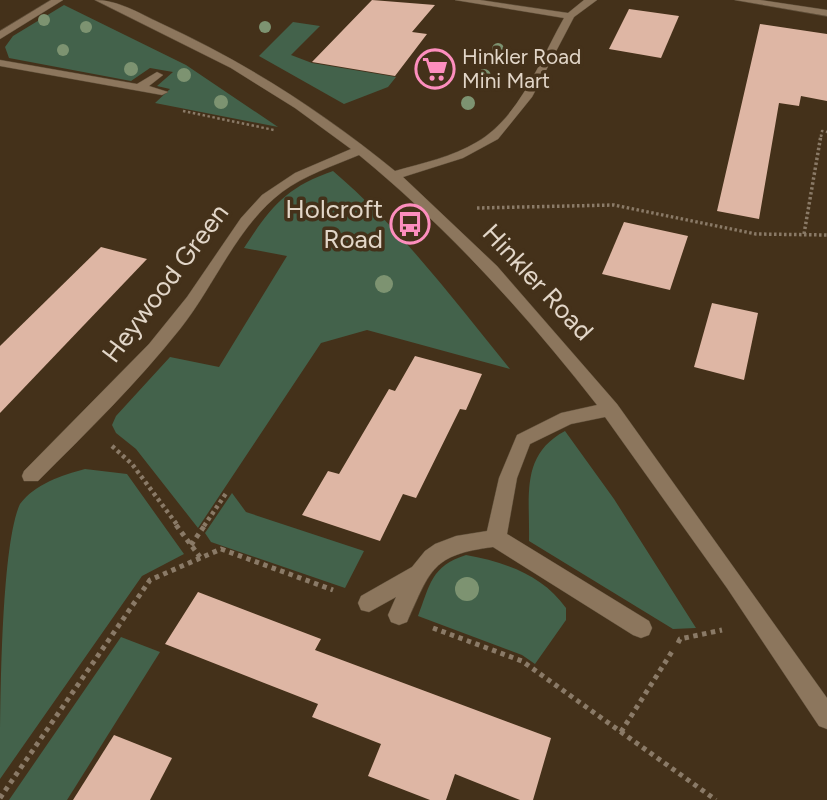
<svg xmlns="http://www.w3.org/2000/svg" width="827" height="800" viewBox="0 0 827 800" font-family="Figtree,sans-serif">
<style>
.green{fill:#43624b}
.building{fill:#deb6a4}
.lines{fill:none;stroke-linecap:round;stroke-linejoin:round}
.minor-casing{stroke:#5e4e39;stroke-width:1}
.path-far3{stroke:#8a7a67;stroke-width:2.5;stroke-dasharray:2.5 2.5;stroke-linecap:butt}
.path-far2{stroke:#8a7a67;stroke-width:3.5;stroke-dasharray:2.5 2.5;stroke-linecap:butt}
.path-far1{stroke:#8a7a67;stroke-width:4.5;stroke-dasharray:3.5 3.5;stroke-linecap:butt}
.path{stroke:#8a7a67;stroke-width:5;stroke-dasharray:4.5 4.5;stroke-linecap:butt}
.minor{fill:#8c765d;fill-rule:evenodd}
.tree{fill:#7d9371}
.labels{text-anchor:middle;stroke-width:7;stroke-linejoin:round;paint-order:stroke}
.far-poi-label{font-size:21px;fill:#e2d6c8;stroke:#44311a;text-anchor:start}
.poi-label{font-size:26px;fill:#e2d6c8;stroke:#44311a;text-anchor:end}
.street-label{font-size:26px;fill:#e2d6c8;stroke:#44311a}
</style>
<rect width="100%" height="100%" fill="#44311a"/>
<g class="green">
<path d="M64,5l122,60 92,62 -123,-24 15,-14 -13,-3 16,-14 -23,-4 -19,13 -122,-23 -4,-11 8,-11z"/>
<path d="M293,22l27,4 -29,29 21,8 84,14 -8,10 -44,17 -85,-48z"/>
<path d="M333,171c68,58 121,129 177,198l-143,-39 -46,13 -123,185 -62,-79 -20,-16 -4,-8 4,-9 54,-59 49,10 68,-111 -43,-8c26,-40 42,-61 89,-77z"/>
<path d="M565,431l49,68 82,129 -23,1 -144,-88c1,-45 -9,-86 36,-110z"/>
<path d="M85,469l42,5 57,80 -42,22 -142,203c0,-59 0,-232 20,-275 15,-20 42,-29 65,-35z"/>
<path d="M232,493l14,19 118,39 -19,37 -134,-46 -6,-9z"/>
<path d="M466,555c39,7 77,20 100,53v12l-31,44 -13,-9 -104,-39c12,-31 13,-50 48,-61z"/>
<path d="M121,637l39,15 -93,148h-58z"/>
</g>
<g class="building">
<path d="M372,0l63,5 -23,27 15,2 -32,42 -83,-14z"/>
<path d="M629,9l50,7 -18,42 -52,-9z"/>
<path d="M760,24l67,10v67l-26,-5 -2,10 -20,-3 -20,116 -42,-8z"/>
<path d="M624,222l64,14 -18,54 -68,-16z"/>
<path d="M101,247l46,12 -147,154v-67z"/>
<path d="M712,303l46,10 -14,67 -50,-13z"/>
<path d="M415,356l67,18 -16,36 -6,-1 -44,89 -13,-4 -23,47 -78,-26 26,-44 11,3 50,-85 6,2z"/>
<path d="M198,592l123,47 -6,11 236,88 -18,62h-13l-65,-26 -9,26h-16l-62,-24 13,-32 -69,-27 6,-13 -153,-60z"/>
<path d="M114,735l58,23 -22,42h-77z"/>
</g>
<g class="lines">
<g class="minor-casing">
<g id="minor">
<path d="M51,0h12l-63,39v-8z"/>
<path d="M95,0c23,0 44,13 65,23 85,39 163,89 235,148 28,-8 57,-14 82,-29 43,-25 63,-82 87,-124l-109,-18h25l88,13 16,-13h13l-23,17 -42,80 -34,42 -35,19 -60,19 94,89 120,138 210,294v31l-8,-3 -92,-138 -122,-171 -34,7 -41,20 -13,34 -10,56 142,87 3,7 -3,7 -8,3 -8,-3 -140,-88c-61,8 -62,22 -86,75l-8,3 -8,-3 -3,-7 8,-18 -27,15 -8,-2 -3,-7 3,-7 51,-29 13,-16 10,-7 21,-8 31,-5 12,-53 18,-43 44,-22 36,-8c-72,-92 -148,-176 -238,-250 -26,11 -54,20 -77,37 -45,34 -67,93 -102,137 -43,54 -93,103 -142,152h-14l-2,-5 2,-5 125,-127 38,-47 54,-79 21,-23 33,-22 56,-24 -56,-41 -64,-40z"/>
<path d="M735,0h25l67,10v6z"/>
<path d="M0,60l137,24 20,-12 6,3 -14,11 19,6 -6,3 -162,-29z"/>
</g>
</g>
<g class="path-far3">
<path d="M183,111l91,19"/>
<path d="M821,137l1,-6 5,1"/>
</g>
<g class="path-far2">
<path d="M477,208l137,-3 142,29 71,1"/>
<path d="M804,234l17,-99"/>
</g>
<g class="path-far1">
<path d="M112,446l20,18 46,62"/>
<path d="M204,526l23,-34"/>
</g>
<g class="path">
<path d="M176,525l24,32"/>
<path d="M191,545l14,-20"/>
<path d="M433,628l89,33 194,139"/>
<path d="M678,643l2,-4 42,-9"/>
<path d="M621,732l52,-82"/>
<path d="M0,798l150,-218 71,-31 112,41"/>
</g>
<use href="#minor" class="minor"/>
</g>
<g class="tree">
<circle cx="44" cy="20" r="6"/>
<circle cx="86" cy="27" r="6"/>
<circle cx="265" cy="27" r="6"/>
<circle cx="498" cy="49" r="6"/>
<circle cx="63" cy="50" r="6"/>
<circle cx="131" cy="69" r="7"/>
<circle cx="184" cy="75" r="7"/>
<circle cx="484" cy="76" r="7"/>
<circle cx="221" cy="102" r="7"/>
<circle cx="468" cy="103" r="7"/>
<circle cx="384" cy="284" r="9"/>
<circle cx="467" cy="589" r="12"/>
</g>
<defs>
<g id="supermarket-ring" transform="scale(2.0125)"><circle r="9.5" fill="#44311a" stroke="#fd8ebe" stroke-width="1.5"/><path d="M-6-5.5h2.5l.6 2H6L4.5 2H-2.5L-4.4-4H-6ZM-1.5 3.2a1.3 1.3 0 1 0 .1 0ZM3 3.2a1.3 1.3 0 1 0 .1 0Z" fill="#fd8ebe"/></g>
<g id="bus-ring" transform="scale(2.0125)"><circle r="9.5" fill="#44311a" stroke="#fd8ebe" stroke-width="1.5"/><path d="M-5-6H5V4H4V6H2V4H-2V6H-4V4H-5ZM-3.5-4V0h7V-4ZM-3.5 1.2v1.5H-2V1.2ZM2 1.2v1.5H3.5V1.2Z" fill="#fd8ebe"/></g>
</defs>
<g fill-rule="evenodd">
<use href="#supermarket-ring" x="435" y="69"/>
<use href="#bus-ring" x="410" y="224"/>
</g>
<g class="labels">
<g class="far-poi-label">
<text x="462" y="64">Hinkler Road<tspan x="462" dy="24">Mini Mart</tspan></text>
</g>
<g class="poi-label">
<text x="383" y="218">Holcroft<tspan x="383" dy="30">Road</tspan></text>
</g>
<g class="street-label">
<text transform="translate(538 282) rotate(47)" y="9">Hinkler Road</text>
<text transform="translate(165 283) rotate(-53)" y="9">Heywood Green</text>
</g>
</g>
</svg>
